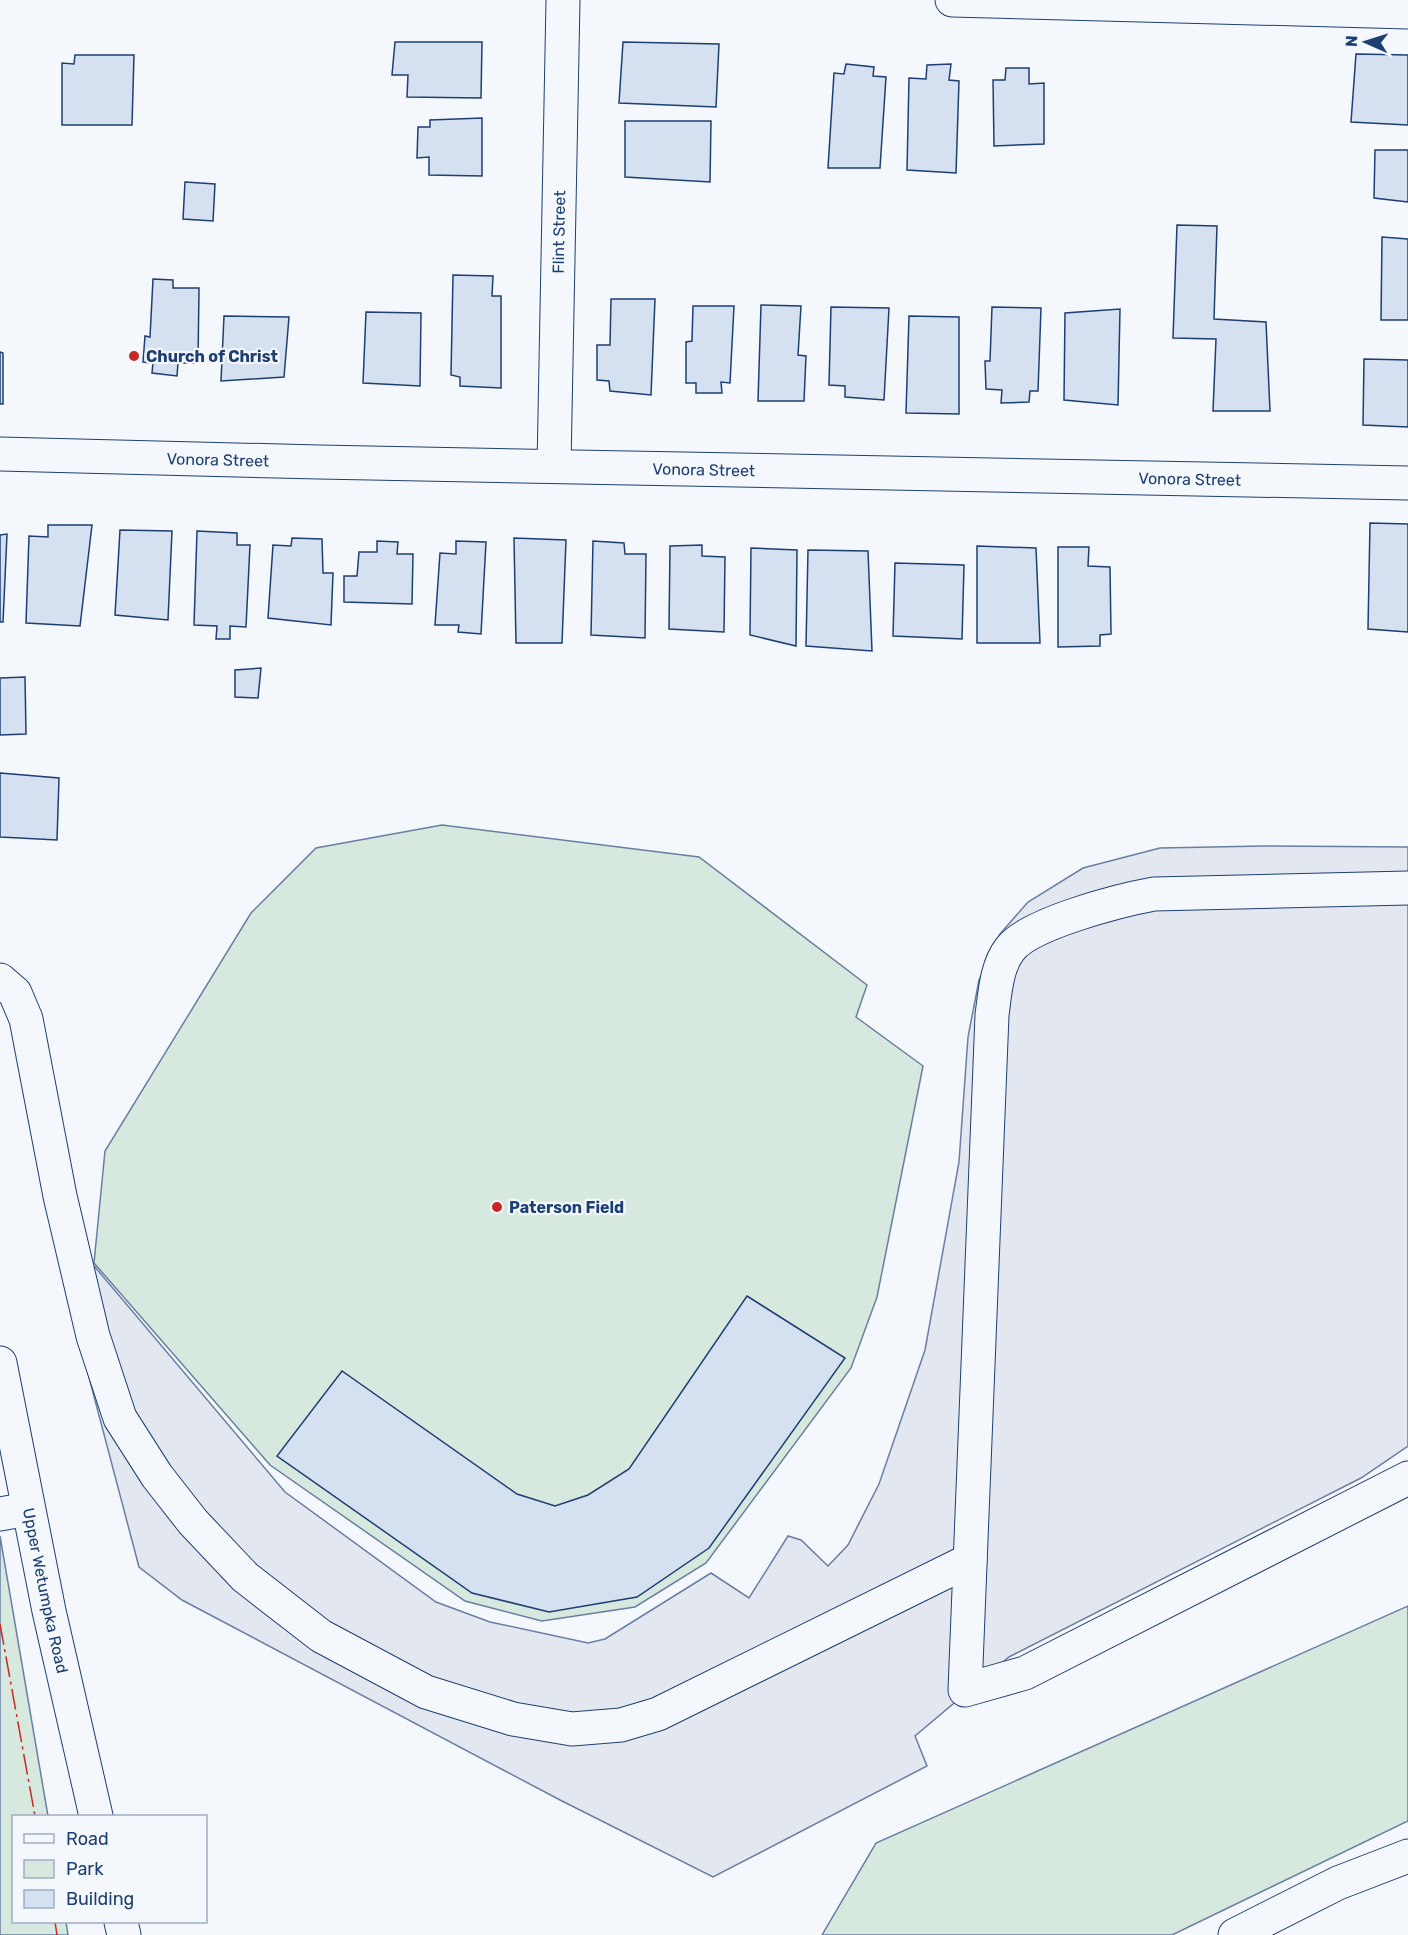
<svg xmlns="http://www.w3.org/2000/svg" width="1408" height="1935" viewBox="0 0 1408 1935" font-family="Rubik,sans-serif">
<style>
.green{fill:#d7e8df;stroke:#687fa3;stroke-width:1.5}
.parking{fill:#e3e8f0;stroke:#687fa3;stroke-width:1.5}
.building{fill:#d5e0f0;stroke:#1d3f73;stroke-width:1.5}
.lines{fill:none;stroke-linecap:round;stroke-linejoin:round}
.minor-casing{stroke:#1d3f73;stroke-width:35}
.major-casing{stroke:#1d3f73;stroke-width:35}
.minor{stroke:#f4f7fb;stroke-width:33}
.major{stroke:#f4f7fb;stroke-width:33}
.power{stroke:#c62828;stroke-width:1.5;stroke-dasharray:21 4.5 3 4.5;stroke-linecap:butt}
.poi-dot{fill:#c62828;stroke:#f4f7fb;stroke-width:2}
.labels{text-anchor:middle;stroke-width:4.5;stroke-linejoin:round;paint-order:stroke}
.street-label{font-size:16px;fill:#1d3f73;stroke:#f4f7fb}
.poi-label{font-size:16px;font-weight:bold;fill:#1d3f73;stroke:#f4f7fb;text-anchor:start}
</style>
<rect width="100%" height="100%" fill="#f4f7fb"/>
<g class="green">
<path d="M442,825l257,32 168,128 -11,32 67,49 -46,231 -26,71 -145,195 -71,44 -93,14 -77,-20 -195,-136 -176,-202 11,-112 146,-238 65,-65z"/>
<path d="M0,1536l48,280h-34v106h52l2,13h-68z"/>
<path d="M1408,1606v215l-236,114h-350l54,-92z"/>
</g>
<path class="parking" d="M1264,846l144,1v599l-47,32 -352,179 -94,79 12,30 -214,111 -153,-77 -378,-200 -43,-33 -76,-288 32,-12 190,225 151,110 54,20 98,21 17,-4 106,-66 38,25 39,-62 13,4 27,26 20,-21 31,-61 46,-134 34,-188 9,-125 11,-57 21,-46 28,-32 55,-34 77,-20z"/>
<g class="building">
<path d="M395,42h87l-1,56 -74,-1 1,-22h-16z"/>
<path d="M623,42l96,2 -3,63 -97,-4z"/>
<path d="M1356,54l52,1v70l-57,-3z"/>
<path d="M75,55h59l-2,70h-70v-62l12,1z"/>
<path d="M846,64l28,3 -1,9 13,1 -6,91h-52l6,-95 10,1z"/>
<path d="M951,64l-2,16 10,1 -3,92 -49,-3 2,-92 17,1 1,-14z"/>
<path d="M1006,68h23v16l15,-1v61l-50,2 -1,-66h12z"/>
<path d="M482,118v58l-53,-1v-18l-12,1 1,-31h12v-7z"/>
<path d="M625,121h86l-1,61 -85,-5z"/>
<path d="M1375,150h33v52l-34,-4z"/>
<path d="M185,182l30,2 -2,37 -30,-2z"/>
<path d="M1177,225l40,1 -3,93 52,3 4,89h-57l3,-72 -43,-1z"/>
<path d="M1382,237l26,2v81h-27z"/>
<path d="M453,275l40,1 -1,20h9v92l-41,-2v-9l-9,-2z"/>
<path d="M153,279l20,1v8h26l-1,75h-20l-1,13 -25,-3 1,-10 -10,-1 2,-26 5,1z"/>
<path d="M611,299h44l-4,96 -41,-4 -1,-10 -12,-1v-35h13z"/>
<path d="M761,305l40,1 -3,49 8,1 -2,45h-46z"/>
<path d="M693,306h41l-4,77 -9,-1 1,11h-26v-10h-10v-41l6,-1z"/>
<path d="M831,307l58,1 -5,92 -39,-3v-11l-16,-1z"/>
<path d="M992,307l49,1 -3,83h-8l-1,11 -28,1 1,-13 -16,-1 -1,-28h5z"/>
<path d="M1120,309l-2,96 -54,-5 1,-87z"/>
<path d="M366,312l55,1 -1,73 -57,-3z"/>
<path d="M224,316l65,1 -5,60 -63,4z"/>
<path d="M909,316l50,1v97l-53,-1z"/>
<path d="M0,352l3,1v51h-3z"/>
<path d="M1364,359l44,1v67l-45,-2z"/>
<path d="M1370,523l38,1v108l-40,-3z"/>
<path d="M48,525h44l-12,101 -54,-3 3,-87 19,1z"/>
<path d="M120,530l52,1 -4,89 -53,-5z"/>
<path d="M197,531l40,2v12h13l-4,82 -16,-1v13h-14l1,-13 -23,-1z"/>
<path d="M7,534l-4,88h-3v-87z"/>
<path d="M292,538l30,1 1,34h10l-2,52 -63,-7 5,-73 18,1z"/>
<path d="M514,538l52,2 -4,103h-46z"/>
<path d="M377,541l21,1 -1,12h16l-1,50 -68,-2v-26h13l2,-24h18z"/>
<path d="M456,541l30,1 -5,92 -23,-2 1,-7h-24l5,-72 16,1z"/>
<path d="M593,541l31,2 1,11h21l-1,84 -54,-3z"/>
<path d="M702,545v11l23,1 -1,75 -55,-3 1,-83z"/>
<path d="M977,546l59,2 4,95h-63z"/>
<path d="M1058,547h31l-1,19 22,1 1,67 -11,1v11l-42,1z"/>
<path d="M751,548l46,2 -1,96 -46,-11z"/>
<path d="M808,550l60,1 4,100 -66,-5z"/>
<path d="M895,563l69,2 -2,74 -69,-3z"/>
<path d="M261,668l-3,30 -23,-1v-27z"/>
<path d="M25,677l1,57 -26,1v-57z"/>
<path d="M0,773l59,5 -2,62 -57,-3z"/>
<path d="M747,1296l98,62 -136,190 -72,49 -88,15 -77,-19 -195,-137 65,-85 175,123 38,12 33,-11 41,-26z"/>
</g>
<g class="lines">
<g class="minor-casing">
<g id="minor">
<path d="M952,0l456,12"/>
<path id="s1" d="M0,454l319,8 1089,21"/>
<path id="s2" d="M554,466l9,-466"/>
<path d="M1408,888l-254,6c-33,6 -124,29 -144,55 -14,18 -15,45 -18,66l-27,675 60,-17 383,-195"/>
<path d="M0,980l15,13 11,26 34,177 33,140 27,82 37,58 36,46 52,55 76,59 105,56 87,27 59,10 49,-4 37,-11 312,-154"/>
<path d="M0,1514l28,-5"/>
<path d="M1235,1935l103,-52 70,-27"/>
</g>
</g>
<g class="major-casing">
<g id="major">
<path id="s3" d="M0,1363l49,248 47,205"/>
<path d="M121,1922l3,13"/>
</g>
</g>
<use href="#minor" class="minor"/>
<use href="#major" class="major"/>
<g class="power">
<path d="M0,1624l35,192"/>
<path d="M55,1922l2,13"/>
</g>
</g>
<g class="poi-dot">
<circle cx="134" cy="356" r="6"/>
<circle cx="497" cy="1207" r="6"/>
</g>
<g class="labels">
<g class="street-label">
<text dy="6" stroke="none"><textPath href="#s2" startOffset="234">Flint Street</textPath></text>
<text dy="6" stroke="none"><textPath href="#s1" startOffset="218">Vonora Street</textPath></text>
<text dy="6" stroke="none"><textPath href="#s1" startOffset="704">Vonora Street</textPath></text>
<text dy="6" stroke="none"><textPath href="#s1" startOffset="1190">Vonora Street</textPath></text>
<text dy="6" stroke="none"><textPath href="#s3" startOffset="232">Upper Wetumpka Road</textPath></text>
</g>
<g class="poi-label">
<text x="146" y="362">Church of Christ</text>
<text x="509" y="1213">Paterson Field</text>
</g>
</g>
<rect x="12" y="1815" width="195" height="108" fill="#f4f7fb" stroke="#9eadc5" stroke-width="1.5"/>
<rect x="24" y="1834" width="30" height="9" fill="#f4f7fb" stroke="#9eadc5" stroke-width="1.5"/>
<text x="66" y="1845" font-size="18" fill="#1d3f73">Road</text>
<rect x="24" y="1860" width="30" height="18" fill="#d7e8df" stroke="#9eadc5" stroke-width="1.5"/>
<text x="66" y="1875" font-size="18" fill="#1d3f73">Park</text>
<rect x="24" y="1890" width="30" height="18" fill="#d5e0f0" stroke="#9eadc5" stroke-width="1.5"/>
<text x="66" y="1905" font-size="18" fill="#1d3f73">Building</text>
<g transform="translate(1366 42) rotate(273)" stroke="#f4f7fb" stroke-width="4.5" paint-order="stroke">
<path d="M0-4.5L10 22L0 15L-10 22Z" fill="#1d3f73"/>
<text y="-9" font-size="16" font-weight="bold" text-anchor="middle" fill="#1d3f73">N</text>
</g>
</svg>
